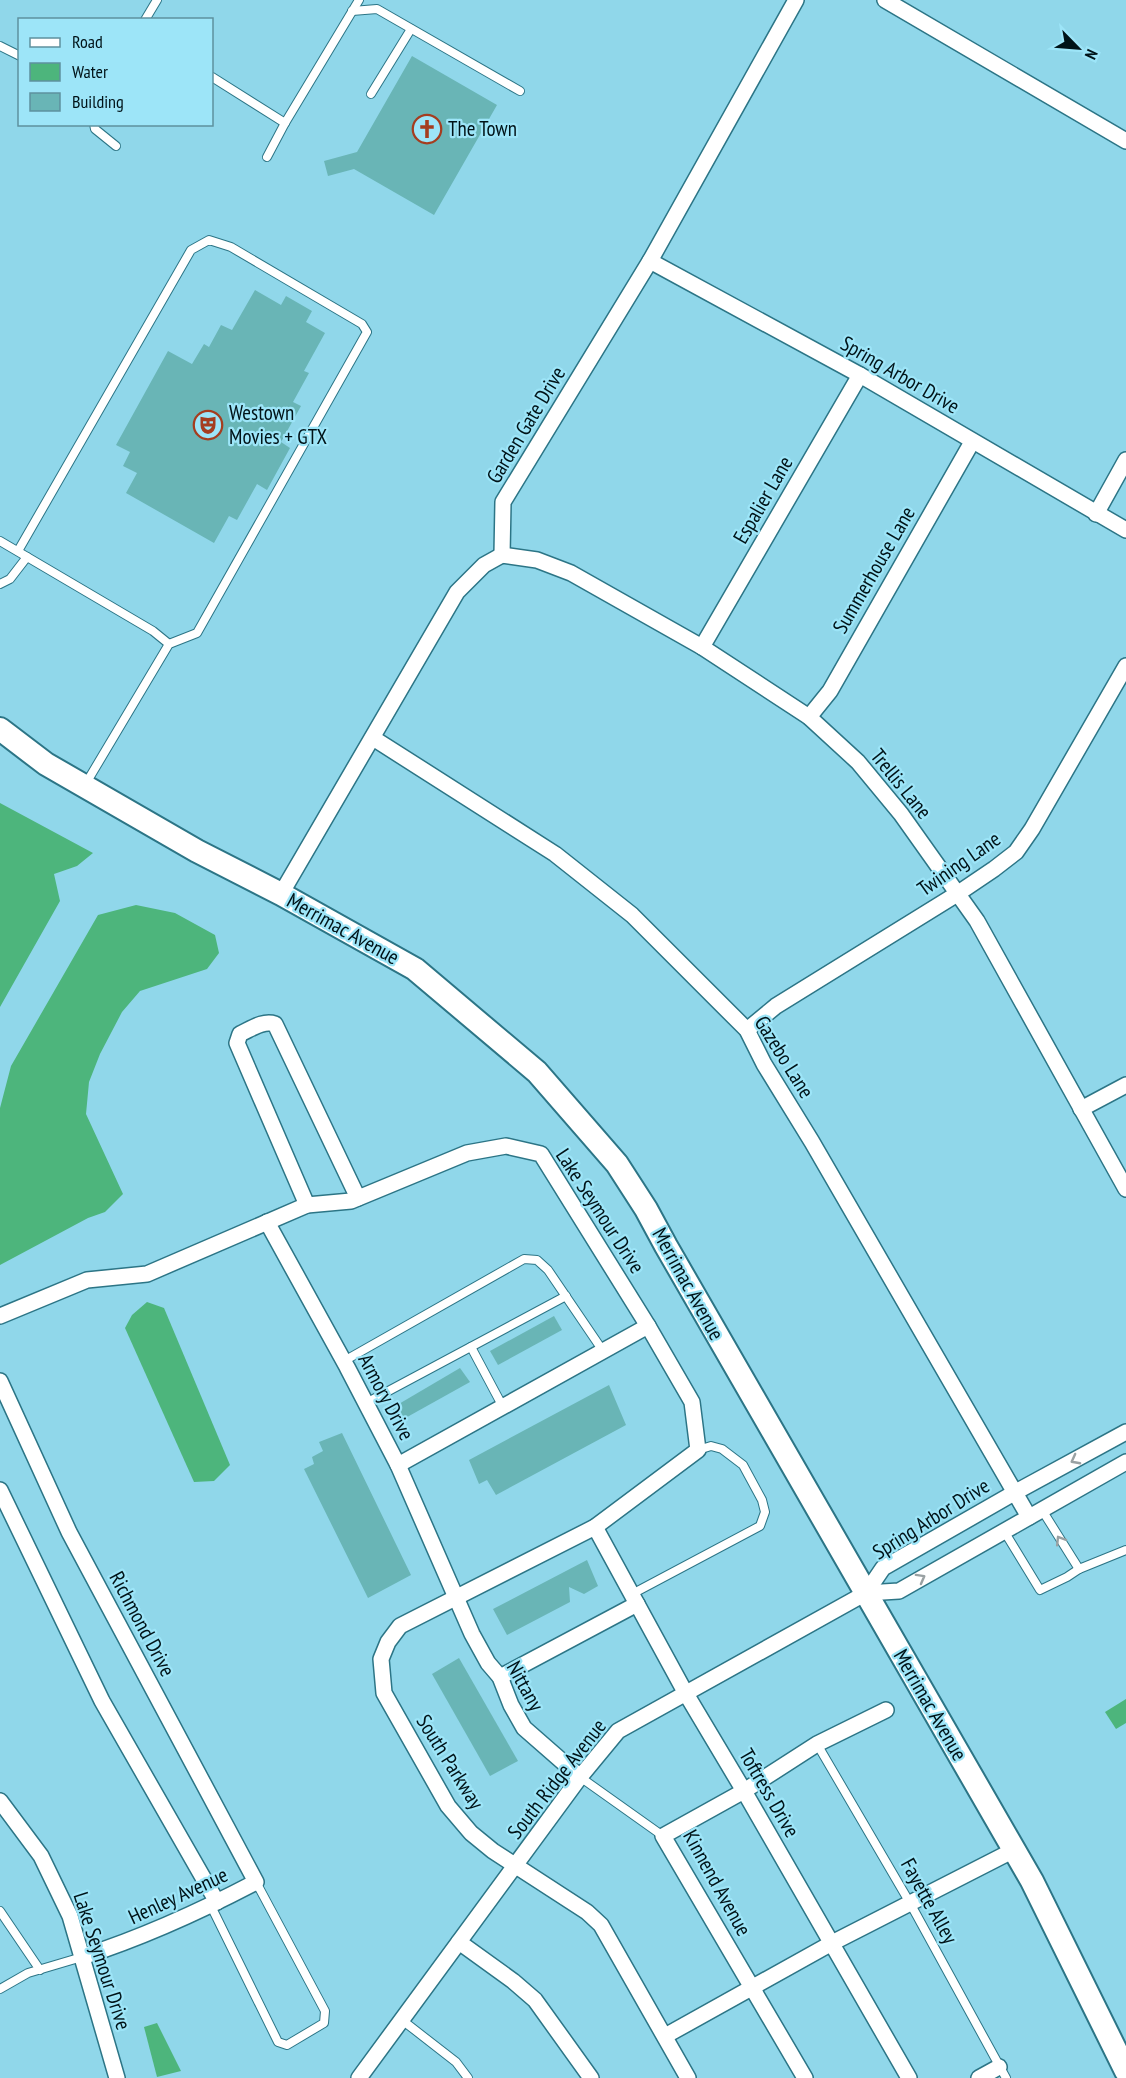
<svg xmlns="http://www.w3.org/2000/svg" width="1126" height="2078" viewBox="0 0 1126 2078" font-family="'PT Sans Narrow',sans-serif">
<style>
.water{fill:#4db57c}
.building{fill:#69b5b6}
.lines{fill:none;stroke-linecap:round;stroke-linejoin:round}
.lane-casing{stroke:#2c7586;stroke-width:10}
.street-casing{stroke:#2c7586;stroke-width:18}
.secondary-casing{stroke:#2c7586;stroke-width:26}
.lane{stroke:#fff;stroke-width:8}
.street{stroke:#fff;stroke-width:15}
.secondary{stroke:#fff;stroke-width:22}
.oneway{stroke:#99a1a3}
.labels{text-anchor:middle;stroke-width:4.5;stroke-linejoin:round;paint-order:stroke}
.poi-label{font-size:21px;fill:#001318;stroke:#9de5f8;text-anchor:start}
.street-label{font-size:21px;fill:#001318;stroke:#9de5f8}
</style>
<rect width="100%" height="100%" fill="#90d7ea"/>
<g class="water">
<path d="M0,803l93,50 -16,13 -23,8 6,27 -60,106z"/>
<path d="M136,905l39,8 40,22 4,18 -12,16 -67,22 -18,21 -22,42 -11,28 -3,32 37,80 -18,18 -17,6 -88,47v-157l11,-42 87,-151z"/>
<path d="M147,1302l17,6 66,157 -16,16 -20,1 -69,-154 7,-13z"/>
<path d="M1126,1699v24l-10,6 -11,-17z"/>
<path d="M157,2023l24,48 -24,6 -13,-50z"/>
</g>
<g class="building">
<path d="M412,56l85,49 -63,110 -80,-46 -26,7 -4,-15 33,-9z"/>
<path d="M255,290l26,15 5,-9 26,15 -6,11 19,11 -21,38 5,2 -16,29 8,4 -20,36 9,6 -23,42 -10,-6 -20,36 -8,-4 -15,27 -88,-50 11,-20 -14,-7 7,-14 -14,-7 52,-94 24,13 12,-20 5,3 12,-22 11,5z"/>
<path d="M554,1316l8,14 -64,35 -8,-14z"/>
<path d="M460,1368l10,14 -70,39 -8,-13z"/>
<path d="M609,1385l17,40 -130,70 -9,-15 -8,4 -10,-24z"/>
<path d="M342,1433l69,142 -43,23 -64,-129 10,-5 -2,-7 11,-6 -4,-9z"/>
<path d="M587,1560l11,26 -14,8 -15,-7 1,15 -63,33 -14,-26z"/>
<path d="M459,1658l59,103 -28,15 -58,-102z"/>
</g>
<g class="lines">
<g class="lane-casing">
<g id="lane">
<path d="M352,11l25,-2 143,82"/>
<path d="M145,20l12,-20"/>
<path d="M0,46l20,10"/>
<path d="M212,77l73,46"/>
<path d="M371,94l40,-65"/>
<path d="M94,124l1,5 21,17"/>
<path d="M267,157l18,-34 74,-123"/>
<path d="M0,541l153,90 16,13"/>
<path d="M18,551l173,-301 18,-10 22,7 131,77 5,8 -170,301 -28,11 -84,141"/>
<path d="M0,584l10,-5 17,-22"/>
<path d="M471,1347l32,60"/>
<path d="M344,1361l180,-102 13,1 11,10 55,81"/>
<path d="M366,1403l200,-107"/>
<path d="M1042,1510l37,59"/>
<path d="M1004,1531l36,59 27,-13 12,-8 47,-19"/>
<path d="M632,1594l128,-68 5,-14 -3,-12 -19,-35 -21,-16 -11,-3 -13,4"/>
<path d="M817,1744l93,159 96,175"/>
<path d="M580,1777l83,59"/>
<path d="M211,1906l67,136 9,3 37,-22 1,-12 -69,-129"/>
<path d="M0,1911l40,59"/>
<path d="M0,1989l28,-16 54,-16"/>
<path d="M402,2020l54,42 12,16"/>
</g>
</g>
<g class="street-casing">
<g id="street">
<path d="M885,0l241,141"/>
<path d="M650,261l210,114 266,155"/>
<path d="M1096,514l30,-54"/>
<path d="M502,555l35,5 34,13 131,74 107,70 49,45 43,52 76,107 149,268"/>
<path d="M502,555l1,-53 147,-241 146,-261"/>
<path d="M702,647l158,-272"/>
<path d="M809,717l21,-26 142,-249"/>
<path d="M373,738l182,116 77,61 115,115 17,34 48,78 217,375"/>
<path d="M281,894l176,-302 27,-27 18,-10"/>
<path d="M747,1030l29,-24 181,-112 37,-25 22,-17 16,-23 94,-163"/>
<path d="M1081,1109l45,-24"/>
<path d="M307,1205l-70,-162 3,-9c11,-5 23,-14 35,-10l83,174"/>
<path d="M267,1222l80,145 51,98 74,169 16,29 12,14 11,28 13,23 56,49"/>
<path d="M0,1316l87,-36 60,-6 160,-69 44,-4 116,-48 39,-7 35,8 107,172 44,76 6,48 -103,77 -195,99 -12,16 -7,17 3,34 64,113 23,27 22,18 94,61 14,13 87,153"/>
<path d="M0,1381l69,151 187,350c-57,30 -112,55 -174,75"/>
<path d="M398,1465l250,-139"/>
<path d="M0,1490l102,211 115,201"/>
<path d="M595,1527l90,165 59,99 165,287"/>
<path d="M866,1593l17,-25 131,-75 112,-61"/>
<path d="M500,1677l137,-73"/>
<path d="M0,1801l41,55 29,60 47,162"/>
<path d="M459,1942l54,39 22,19 56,78"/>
<path d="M665,2036l167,-93 182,-93"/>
<path d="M359,2078l221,-301 38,-46 248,-138 33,-2 227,-129"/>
<path d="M805,2078l-142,-242 81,-45 73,-47 69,-34"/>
<path d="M979,2078l20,-11"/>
</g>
</g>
<g class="secondary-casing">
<path id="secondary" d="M0,729l46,35 151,87 84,43 134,75 122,103 80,92 29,45 20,37 366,635 94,190"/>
</g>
<use href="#lane" class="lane"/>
<use href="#street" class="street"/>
<use href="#secondary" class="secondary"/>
</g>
<defs><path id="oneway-chevron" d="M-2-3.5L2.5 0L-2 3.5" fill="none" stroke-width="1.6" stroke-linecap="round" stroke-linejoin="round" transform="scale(1.5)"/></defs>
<g class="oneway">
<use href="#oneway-chevron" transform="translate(1075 1460) rotate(152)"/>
<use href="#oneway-chevron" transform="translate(1060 1540) rotate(-122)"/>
<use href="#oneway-chevron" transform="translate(921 1578) rotate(-29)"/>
</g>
<defs>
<g id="church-ring" transform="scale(1.5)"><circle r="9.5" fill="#9de5f8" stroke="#a53d1f" stroke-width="1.5"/><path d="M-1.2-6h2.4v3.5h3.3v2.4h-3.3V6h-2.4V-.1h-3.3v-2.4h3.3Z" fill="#a53d1f"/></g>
<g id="theatre-ring" transform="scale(1.5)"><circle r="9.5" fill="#9de5f8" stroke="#a53d1f" stroke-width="1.5"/><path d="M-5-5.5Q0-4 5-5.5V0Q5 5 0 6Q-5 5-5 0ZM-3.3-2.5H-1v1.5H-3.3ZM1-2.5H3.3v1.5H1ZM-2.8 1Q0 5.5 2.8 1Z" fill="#a53d1f"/></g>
</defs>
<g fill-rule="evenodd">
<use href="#church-ring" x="427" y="129"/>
<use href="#theatre-ring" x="208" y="425"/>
</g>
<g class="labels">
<g class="poi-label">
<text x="448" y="136">The Town</text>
<text x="229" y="420">Westown<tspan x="229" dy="24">Movies + GTX</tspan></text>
</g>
<g class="street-label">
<text transform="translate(900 375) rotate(30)" y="7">Spring Arbor Drive</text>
<text transform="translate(526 425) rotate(-59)" y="7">Garden Gate Drive</text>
<text transform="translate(763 500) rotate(-60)" y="7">Espalier Lane</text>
<text transform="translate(874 570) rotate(-60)" y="7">Summerhouse Lane</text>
<text transform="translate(901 784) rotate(51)" y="7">Trellis Lane</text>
<text transform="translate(959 864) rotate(-35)" y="7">Twining Lane</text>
<text transform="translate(343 929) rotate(29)" y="7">Merrimac Avenue</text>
<text transform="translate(784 1057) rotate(58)" y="7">Gazebo Lane</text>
<text transform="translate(600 1211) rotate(57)" y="7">Lake Seymour Drive</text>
<text transform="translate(688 1284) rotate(61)" y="7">Merrimac Avenue</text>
<text transform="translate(386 1397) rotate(62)" y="7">Armory Drive</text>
<text transform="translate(931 1519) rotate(-32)" y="7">Spring Arbor Drive</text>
<text transform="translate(142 1624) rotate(62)" y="7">Richmond Drive</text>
<text transform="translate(525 1686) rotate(61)" y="7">Nittany</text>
<text transform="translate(930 1705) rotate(60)" y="7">Merrimac Avenue</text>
<text transform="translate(450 1762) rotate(58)" y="7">South Parkway</text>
<text transform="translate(557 1779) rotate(-52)" y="7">South Ridge Avenue</text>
<text transform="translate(769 1793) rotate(60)" y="7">Toftress Drive</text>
<text transform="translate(717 1883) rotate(61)" y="7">Kinnend Avenue</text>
<text transform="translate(178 1896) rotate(-25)" y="7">Henley Avenue</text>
<text transform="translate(929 1901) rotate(61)" y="7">Fayette Alley</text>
<text transform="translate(102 1961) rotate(72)" y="7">Lake Seymour Drive</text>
</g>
</g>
<rect x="18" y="18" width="195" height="108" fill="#9de5f8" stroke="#5e919e" stroke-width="1.5"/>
<rect x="30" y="38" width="30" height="9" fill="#ffffff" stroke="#5e919e" stroke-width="1.5"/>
<text x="72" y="48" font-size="18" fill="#001318">Road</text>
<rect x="30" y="63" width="30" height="18" fill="#4db57c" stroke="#5e919e" stroke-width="1.5"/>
<text x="72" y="78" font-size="18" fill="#001318">Water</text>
<rect x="30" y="93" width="30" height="18" fill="#69b5b6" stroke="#5e919e" stroke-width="1.5"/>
<text x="72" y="108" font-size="18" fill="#001318">Building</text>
<g transform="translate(1078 48) rotate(115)" stroke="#9de5f8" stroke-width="4.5" paint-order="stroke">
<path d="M0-4.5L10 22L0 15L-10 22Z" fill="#001318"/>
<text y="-9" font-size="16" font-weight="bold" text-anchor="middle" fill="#001318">N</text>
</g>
</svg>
